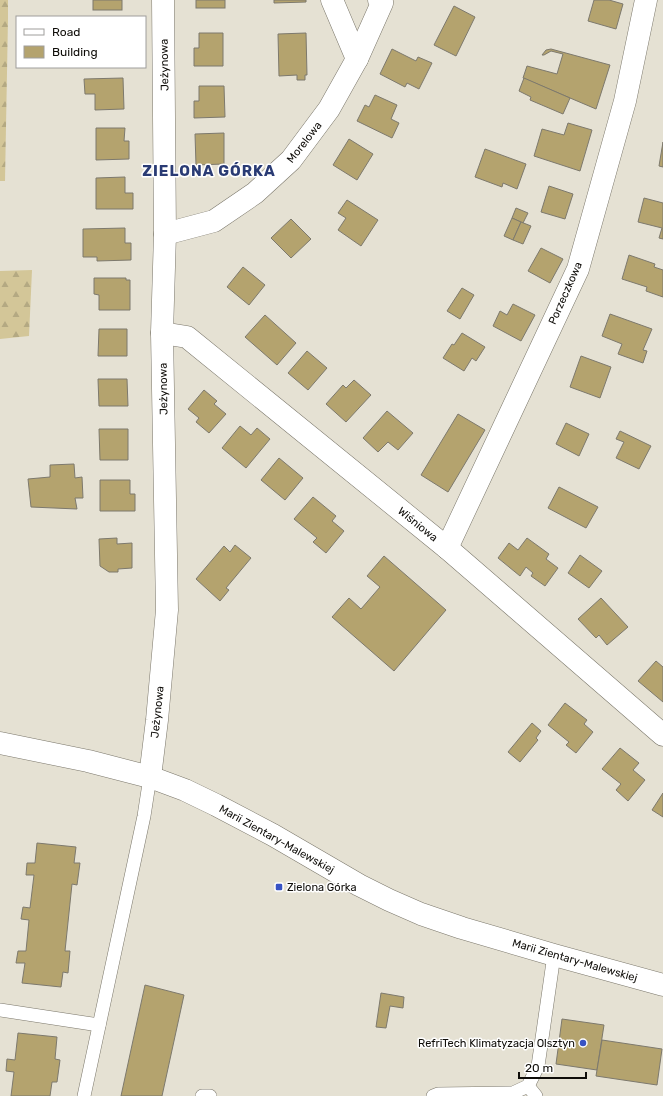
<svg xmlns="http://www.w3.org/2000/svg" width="663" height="1096" viewBox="0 0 663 1096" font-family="Rubik,sans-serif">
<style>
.forest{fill:url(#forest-firs)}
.building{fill:#b4a36e;stroke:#7d796d}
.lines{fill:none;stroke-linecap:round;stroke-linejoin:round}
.service-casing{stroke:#7b776b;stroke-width:14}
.minor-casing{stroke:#7b776b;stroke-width:23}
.tertiary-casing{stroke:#7b776b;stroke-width:23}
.service{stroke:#fff;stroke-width:13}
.minor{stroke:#fff;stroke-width:22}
.tertiary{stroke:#fff;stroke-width:22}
.poi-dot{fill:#3853c4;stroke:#fff;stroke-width:1.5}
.labels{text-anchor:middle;stroke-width:3;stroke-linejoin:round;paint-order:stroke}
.street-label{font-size:11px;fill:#0e0c08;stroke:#fff}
.poi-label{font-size:11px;fill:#0e0c08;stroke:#fff;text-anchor:start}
.district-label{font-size:15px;font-weight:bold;letter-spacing:1px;fill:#2a3b74;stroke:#fff}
</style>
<defs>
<pattern id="forest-firs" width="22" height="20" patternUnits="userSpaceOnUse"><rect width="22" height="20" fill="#d3c698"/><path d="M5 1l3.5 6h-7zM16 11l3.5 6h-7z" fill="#b4a982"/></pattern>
</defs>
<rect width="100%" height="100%" fill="#e5e1d3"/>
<g class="forest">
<path d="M0,0h8v18l-3,163h-5z"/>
<path d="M32,270l-3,66 -29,3v-68z"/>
</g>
<g class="building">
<rect x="93" y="0" width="29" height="10"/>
<rect x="196" y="0" width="29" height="8"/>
<path d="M274,0h32v2l-32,1z"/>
<path d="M594,0h15l14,4 -7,25 -28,-8z"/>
<path d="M454,6l21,11 -19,39 -22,-11z"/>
<path d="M199,33h24v33h-29v-18h5z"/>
<path d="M306,33l1,42h-2v5h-8v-5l-18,1 -1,-42z"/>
<path d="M392,49l24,12 2,-4 14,6 -13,26 -12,-6 -2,4 -25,-13z"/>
<path d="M551,49l59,16 -14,44 -73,-31 4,-12 30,8 6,-20 -12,-3 -7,4h-2l4,-5z"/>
<path d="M123,78l1,31 -29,1v-16h-10l-1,-15z"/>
<path d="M524,78l46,20 -7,16 -33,-14 1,-3 -12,-6z"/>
<path d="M199,86h25l1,31 -31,1v-17h5z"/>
<path d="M375,95l22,10 -6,14 8,4 -7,15 -35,-17 8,-16 4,2z"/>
<path d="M568,123l24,7 -12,41 -46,-15 8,-27 22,6z"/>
<path d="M96,128h29l-1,13h5v18l-33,1z"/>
<path d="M224,133v31l-28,1 -1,-31z"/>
<path d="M349,139l24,15 -16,26 -24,-15z"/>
<path d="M663,142v25l-4,-1z"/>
<path d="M485,149l41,15 -9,25 -14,-6 -1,4 -27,-10z"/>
<path d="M125,177v16h8v16h-37v-31z"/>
<path d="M549,186l24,8 -8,25 -24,-7z"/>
<path d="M644,198l19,5v36l-4,-1 3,-10 -24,-6z"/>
<path d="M347,200l31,20 -17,26 -23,-16 8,-12 -8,-5z"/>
<path d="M516,208l12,5 -5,10 -11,-5z"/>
<path d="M512,218l9,4 -8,18 -9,-4z"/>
<path d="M291,219l20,20 -20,19 -20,-20z"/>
<path d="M521,222l10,4 -8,18 -10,-4z"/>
<path d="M125,228v15h6v17l-34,1v-4h-14v-28z"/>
<path d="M541,248l22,11 -13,24 -22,-12z"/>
<path d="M629,255l26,9 -1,3 9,3v27l-17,-6 1,-4 -25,-8z"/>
<path d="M243,267l22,18 -16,20 -22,-18z"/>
<path d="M94,278h32v2h4v30h-31v-15l-5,-1z"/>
<path d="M462,288l12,7 -14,24 -13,-8z"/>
<path d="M513,304l22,11 -14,26 -28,-15 7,-15 7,4z"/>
<path d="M610,314l42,15 -9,21 4,1 -4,12 -25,-9 4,-10 -20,-8z"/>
<path d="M265,315l31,28 -19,22 -32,-28z"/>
<path d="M99,329h28v27h-29z"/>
<path d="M462,333l23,14 -9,14 -4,-3 -8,13 -21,-13 9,-14 2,1z"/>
<path d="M307,351l20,17 -19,22 -20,-17z"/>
<path d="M581,356l30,11 -11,31 -30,-11z"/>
<path d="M98,379h29l1,27h-29z"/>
<path d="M354,380l17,15 -25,27 -20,-18 17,-19 3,3z"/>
<path d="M204,390l13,11 -3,3 12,10 -17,19 -13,-11 3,-4 -11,-9z"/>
<path d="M387,411l26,22 -15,17 -10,-8 -10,10 -15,-14z"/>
<path d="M458,414l27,16 -37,62 -27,-17z"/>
<path d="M566,423l23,11 -10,22 -23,-12z"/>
<path d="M240,426l11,9 6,-7 13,11 -24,29 -24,-20z"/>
<path d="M99,429h29v31h-28z"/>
<path d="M620,431l31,15 -12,23 -23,-11 8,-16 -8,-3z"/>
<path d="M279,458l24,20 -18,22 -24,-20z"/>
<path d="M74,464l1,14 7,-1 1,21h-8l2,11 -46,-2 -3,-28 22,-2v-12z"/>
<path d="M100,480h30v14h5v17h-35z"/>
<path d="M559,487l39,20 -12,21 -38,-20z"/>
<path d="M313,497l23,19 -4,5 12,10 -18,22 -13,-11 4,-4 -23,-19z"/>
<path d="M117,538v6l15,-1v25l-14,1v3h-9l-9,-6 -1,-27z"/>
<path d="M527,538l22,16 -3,5 12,9 -13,18 -14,-10 2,-3 -7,-6 -6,9 -22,-18 11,-15 9,7z"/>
<path d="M235,545l16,13 -25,30 3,2 -9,11 -24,-22 28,-33 6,6z"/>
<path d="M580,555l22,16 -13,17 -21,-15z"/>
<path d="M384,556l62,54 -52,61 -62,-54 17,-19 12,11 19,-22 -13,-11z"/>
<path d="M601,598l27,29 -21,18 -8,-10 -3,3 -18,-19z"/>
<path d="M656,661l7,6v35l-25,-21z"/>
<path d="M565,703l22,17 -3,4 9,8 -17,21 -10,-8 3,-3 -21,-17z"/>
<path d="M532,723l9,8 -5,7 2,2 -18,22 -12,-10z"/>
<path d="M620,748l19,15 -6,7 12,10 -17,21 -12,-11 5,-6 -19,-15z"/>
<path d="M663,793v24l-11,-7z"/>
<path d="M37,843l39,4 -2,16h6l-3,22 -5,-1 -7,67h5l-2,22 -5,-1 -2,15 -39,-4 3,-20h-9l2,-12h8l3,-31 -8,-1 2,-12 7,1 4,-33h-8l1,-12h8z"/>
<path d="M145,985l39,10 -22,101h-41z"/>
<path d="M381,993l23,4 -1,11 -13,-2 -4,22 -10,-1z"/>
<path d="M562,1019l42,6 -7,45 -41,-6z"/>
<path d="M18,1033l39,4 -2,22 5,1 -3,22h-5l-2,14h-39l3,-24 -8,-1 1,-12 8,1z"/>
<path d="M602,1040l60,9 -5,36 -61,-9z"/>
</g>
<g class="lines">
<g class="service-casing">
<g id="service">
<path d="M0,1010l99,15"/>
<path d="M528,1086l8,10"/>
<path d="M84,1096l60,-280 6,-39"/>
<path d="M202,1096h8"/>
<path d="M433,1096l5,-2 75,-1 15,-7 10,-20 16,-111"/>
</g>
</g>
<g class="minor-casing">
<g id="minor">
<path d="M332,0l25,59"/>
<path d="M165,234l49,-13 41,-28 36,-33 38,-51 28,-50 25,-56 -3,-3"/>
<path d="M162,333l25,4 260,211 216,187"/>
<path d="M447,548l131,-279 47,-168 21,-101"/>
<path d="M150,777l7,-57 10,-110 -5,-277 3,-99 -2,-234"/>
</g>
</g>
<g class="tertiary-casing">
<path id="tertiary" d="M0,743l88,18 62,16 35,13 31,15 57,30 86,50 30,15 32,14 41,14 92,27 109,30"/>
</g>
<use href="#service" class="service"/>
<use href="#minor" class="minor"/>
<use href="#tertiary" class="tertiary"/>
</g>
<g class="poi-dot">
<rect x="275" y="883" width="8" height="8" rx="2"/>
<circle cx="583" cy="1043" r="4"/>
</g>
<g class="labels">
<g class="street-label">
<text transform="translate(164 65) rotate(-91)" y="4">Jeżynowa</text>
<text transform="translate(304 142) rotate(-52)" y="4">Morelowa</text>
<text transform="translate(565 293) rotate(-66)" y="4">Porzeczkowa</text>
<text transform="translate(163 389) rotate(-91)" y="4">Jeżynowa</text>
<text transform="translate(418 524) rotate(39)" y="4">Wiśniowa</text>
<text transform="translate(157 712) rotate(-84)" y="4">Jeżynowa</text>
<text transform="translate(277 839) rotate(29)" y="4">Marii Zientary-Malewskiej</text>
<text transform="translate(575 960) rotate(16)" y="4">Marii Zientary-Malewskiej</text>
</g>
<g class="poi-label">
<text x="287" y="891">Zielona Górka</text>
<text x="575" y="1047" text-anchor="end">RefriTech Klimatyzacja Olsztyn</text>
</g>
<g class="district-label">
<text x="209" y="176">ZIELONA GÓRKA</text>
</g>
</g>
<rect x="16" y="16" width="130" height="52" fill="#ffffff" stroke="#9f9e9c"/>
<rect x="24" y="29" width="20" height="6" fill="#ffffff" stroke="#9f9e9c"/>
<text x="52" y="36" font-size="12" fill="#0e0c08">Road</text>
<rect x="24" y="46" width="20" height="12" fill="#b4a36e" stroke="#9f9e9c"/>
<text x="52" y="56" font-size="12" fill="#0e0c08">Building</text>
<path d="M519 1072v6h67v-6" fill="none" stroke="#0e0c08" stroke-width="2"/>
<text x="525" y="1072" font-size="12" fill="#0e0c08" stroke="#ffffff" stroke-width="3" paint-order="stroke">20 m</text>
</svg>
